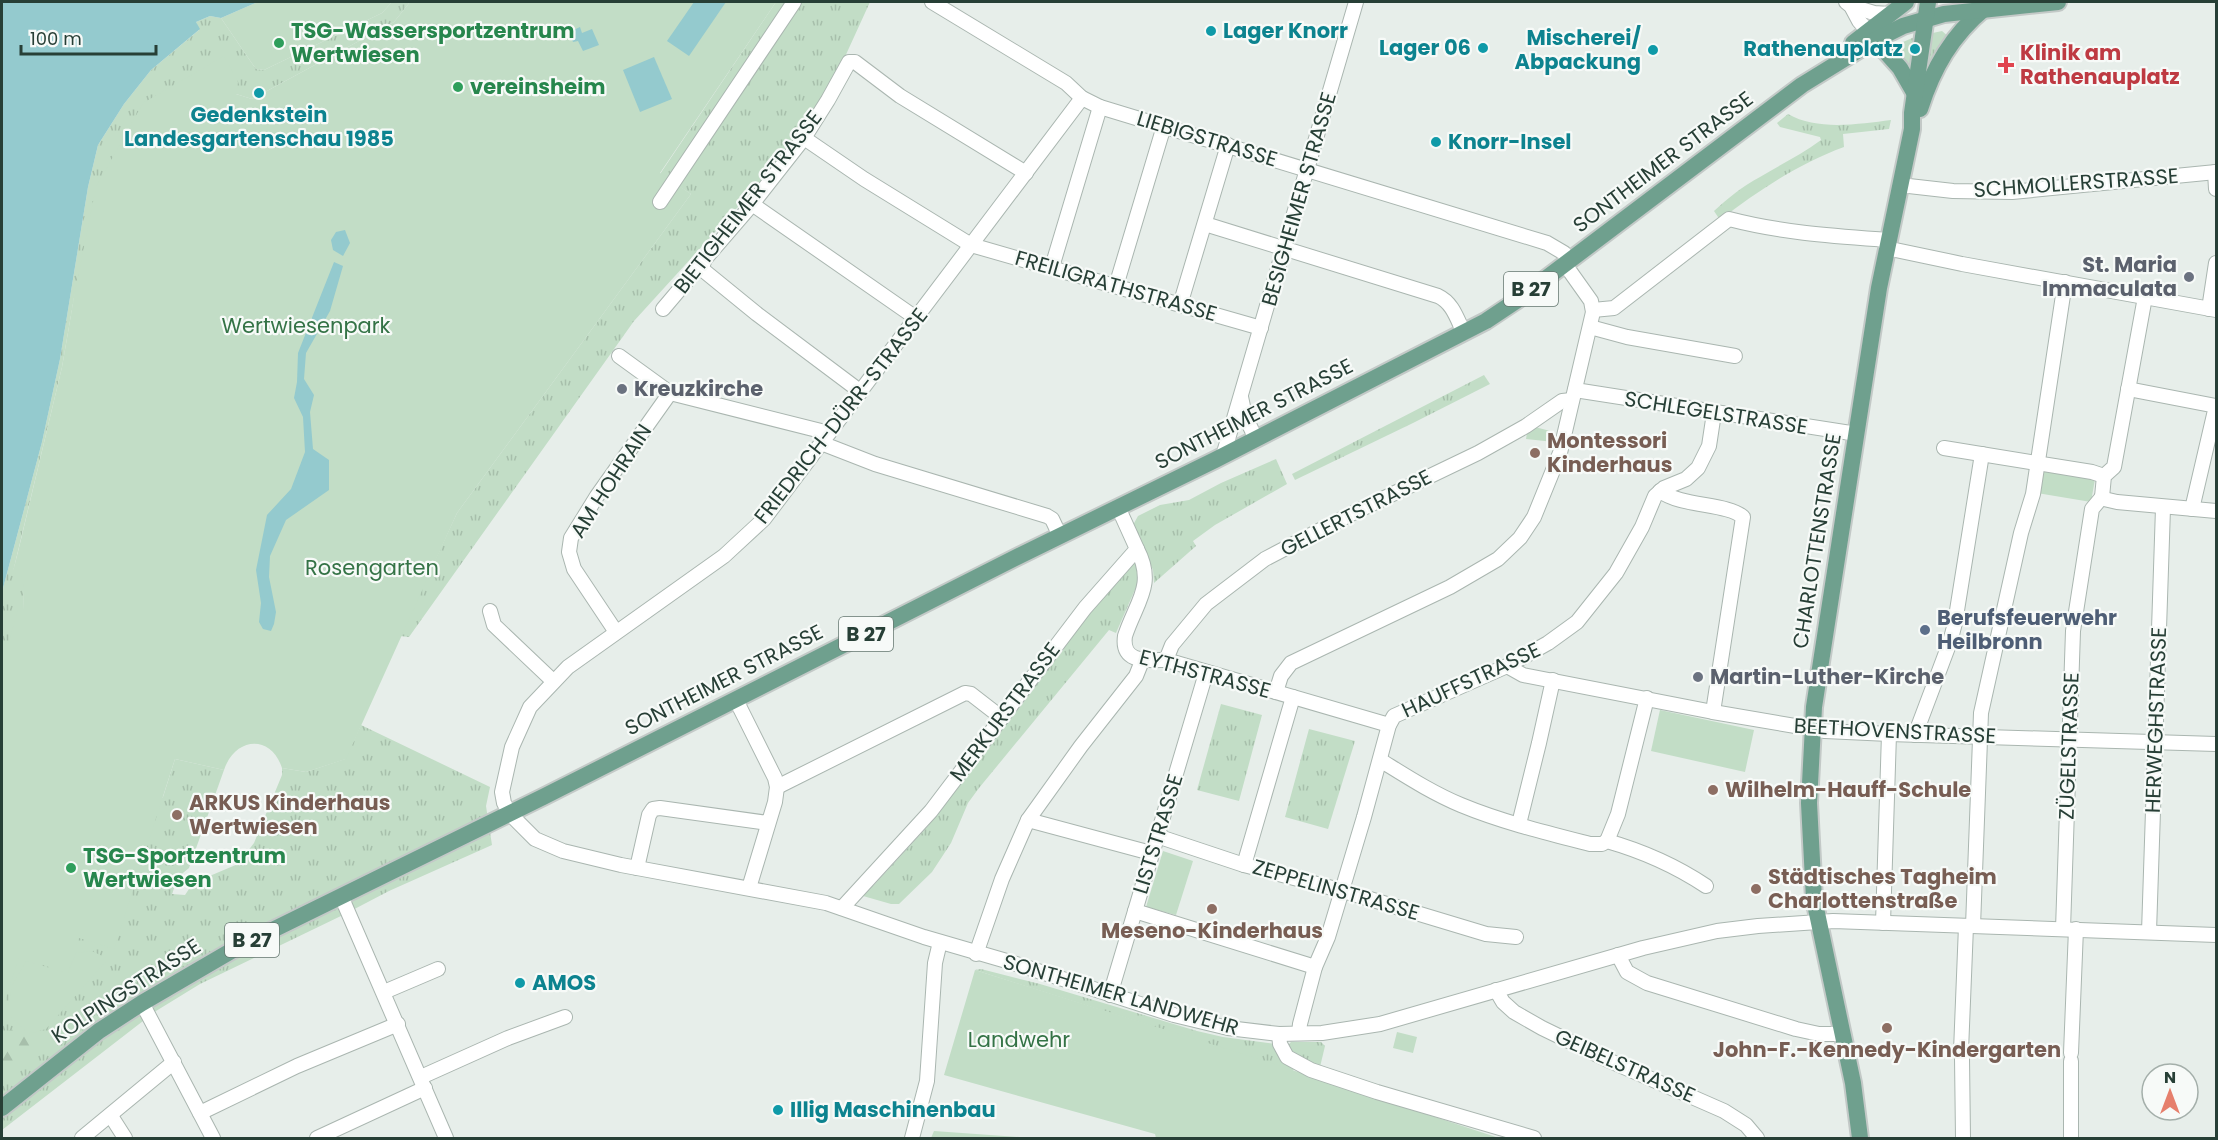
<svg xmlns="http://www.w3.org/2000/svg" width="2218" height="1140" viewBox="0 0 2218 1140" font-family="Poppins,sans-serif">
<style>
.grass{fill:url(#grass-tufts);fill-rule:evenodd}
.forest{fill:url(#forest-firs)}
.green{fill:#c2ddc6}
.water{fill:#94cace}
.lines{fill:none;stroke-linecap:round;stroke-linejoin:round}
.minor-casing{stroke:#aab6b0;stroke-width:16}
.major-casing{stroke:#c3c9c7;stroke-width:20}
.minor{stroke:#fff;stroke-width:14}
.major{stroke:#6fa08e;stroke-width:16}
.culture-dot{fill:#0f9aa8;stroke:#f7faf8;stroke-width:2}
.leisure-dot{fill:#2e9e5b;stroke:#f7faf8;stroke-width:2}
.health-dot{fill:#e0444e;stroke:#f7faf8;stroke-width:2}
.worship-dot{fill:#6b7280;stroke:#f7faf8;stroke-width:2}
.education-dot{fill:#8d6e63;stroke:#f7faf8;stroke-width:2}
.service-dot{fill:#5c6f8a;stroke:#f7faf8;stroke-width:2}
.labels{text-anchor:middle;stroke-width:4.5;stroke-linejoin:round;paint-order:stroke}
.shield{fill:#f7faf8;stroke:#657770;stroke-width:1.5}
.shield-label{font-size:20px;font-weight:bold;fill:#273f36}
.leisure-label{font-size:21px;font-weight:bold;fill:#27864d;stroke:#f7faf8;text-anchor:start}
.culture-label{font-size:21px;font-weight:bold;fill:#0d838f;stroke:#f7faf8;text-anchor:start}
.health-label{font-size:21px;font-weight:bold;fill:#be3a42;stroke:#f7faf8;text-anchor:start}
.street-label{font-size:21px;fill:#273f36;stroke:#f7faf8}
.worship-label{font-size:21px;font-weight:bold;fill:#5b616d;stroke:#f7faf8;text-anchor:start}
.park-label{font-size:21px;fill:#347346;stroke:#f7faf8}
.education-label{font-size:21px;font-weight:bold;fill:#785e54;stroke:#f7faf8;text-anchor:start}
.service-label{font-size:21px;font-weight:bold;fill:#4e5e75;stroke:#f7faf8;text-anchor:start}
</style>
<defs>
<pattern id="grass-tufts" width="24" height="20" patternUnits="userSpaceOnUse" patternTransform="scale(1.5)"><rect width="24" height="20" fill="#c2ddc6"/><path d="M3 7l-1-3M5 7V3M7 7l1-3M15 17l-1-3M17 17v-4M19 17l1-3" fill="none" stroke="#a7bfab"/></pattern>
<pattern id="forest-firs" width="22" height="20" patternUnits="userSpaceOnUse" patternTransform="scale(1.5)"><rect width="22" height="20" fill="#c2ddc6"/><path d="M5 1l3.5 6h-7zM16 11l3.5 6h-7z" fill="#a7bfab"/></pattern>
</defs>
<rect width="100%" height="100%" fill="#e7eeea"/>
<g class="grass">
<path d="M392,2h18l-16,20 -142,77 -16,-5 -212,496 -1,21 -21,75v-94l40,-150 18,-83 28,-172 10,-42 26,-41 27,-34 48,-40 -3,-8 14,-6 11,2 30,44 5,7 8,1 118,-57zM75,292l-18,117 -44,163 49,-205z"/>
<path d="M776,2h94l-37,81 -40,62 -37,42 -122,134 -225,316 -9,-1 57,-123 234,-319 -31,-20z"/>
<path d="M1942,31l7,6 -29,50 8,-53z"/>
<path d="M1917,36l-6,43 -22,-31z"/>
<path d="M1788,114c29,17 71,10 103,6l-2,9 -46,5 1,13c-46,17 -85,43 -124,73l-6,-9c14,-13 29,-25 46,-34 20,-12 42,-23 61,-37l-1,-3 -40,-10 -3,-4z"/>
<path d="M1484,375l6,9 -77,39 -118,57 -3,-6z"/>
<path d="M1276,459l11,25 -72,41 -22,16 3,5 -42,37 -1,-13 -20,-45 5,-9 22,-11 29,-5 32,-17z"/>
<path d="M1133,559l6,5 -2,21 -21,48 -7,-3 -130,158 -11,15 -17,40 -19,29 -33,32h-8l-28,-8 -2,-3 8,-10 4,3 56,-61 -3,-4 47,-59 3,2 20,-25 -3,-3 21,-29 3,3 10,-12 -3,-3 27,-37 4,2 9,-11 -3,-3 28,-31 40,-54z"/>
<path d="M1221,704l41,11 -23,86 -42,-11z"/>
<path d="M361,725l129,62 -4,19 6,39 -103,46 -46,24 -143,69 -44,27 -154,119v-133l25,-80 136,-120 12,-38 49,11 -35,98 -11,9 -6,17 13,1 8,-12 45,-19 16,-21 28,-68v-7l24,4 39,-13z"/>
<path d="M1309,729l46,12 -27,88 -43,-12z"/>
<path d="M981,969l59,15 157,47 26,6 53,7 19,22 -2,5 -318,-101z"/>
<path d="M1291,1042h30l4,4 -5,21 -21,-7 -12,-13z"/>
</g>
<path class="forest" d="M14,1029l9,1 12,5 4,11 -18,19 -19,13v-45z"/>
<g class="green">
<path d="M258,2h134l-10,11 -118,57 -8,-1 -5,-7 -30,-44z"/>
<path d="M410,2h366l-116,171 31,21 -234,319 -111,246 -40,13 -24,-4c-11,-34 -47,-31 -58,2l-49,-11 -61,190 -35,-11 -11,35 8,-20 16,-2 16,8 -62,70 -17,5 -22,-21 5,-27 14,-25 38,11 -45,-15 -17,53v-345l16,-55h5l1,-33 -11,-4 49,-206 13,-75 21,-105 47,-84 81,-47 14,26 -2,12 16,5 142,-77z"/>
<path d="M1535,427l19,5v10l-28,-3 1,-6z"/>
<path d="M2041,469l54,10 -4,23 -54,-9z"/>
<path d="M1660,710l94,20 -9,42 -94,-21z"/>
<path d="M1163,851l30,10 -17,54 -30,-8z"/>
<path d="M975,970l271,85 253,83h-343l-1,-4 -211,-59z"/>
<path d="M1397,1032l20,5 -4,16 -20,-5z"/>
<path d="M934,1131l99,7h-102z"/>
</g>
<g class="water">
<path d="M2,2h256l-37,16 -11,-2 -14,6 4,7 -49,41 -27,34 -26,41 -10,42 -28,172 -18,83 -40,150z"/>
<path d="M694,2h32l-37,54 -22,-15z"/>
<path d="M580,27l2,6 10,-4 7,16 -16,6 -5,-10 -5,1 -4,-10z"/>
<path d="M654,57l18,42 -32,13 -17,-42z"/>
<path d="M345,230l5,13 -7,13 -10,-6 -2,-10 5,-8z"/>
<path d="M334,262l9,4 -13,45 -24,42 -2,26 10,16 -4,17 3,37 16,11v30l-43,30 -16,36 -1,21 7,35 -2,12 -3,7 -8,-2 -4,-7 2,-19 -5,-33 11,-55 24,-26 14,-37 -2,-35 -9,-19 3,-16 1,-29z"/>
</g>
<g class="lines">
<g class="minor-casing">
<g id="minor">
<path d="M932,2l134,81 16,15 18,9 447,136 17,10 5,6"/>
<path d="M1846,2l5,4 8,15 15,17"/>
<path d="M1851,6l23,7 16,1"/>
<path d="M1082,98l-318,421 -40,37 -156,111 -38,40 -18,40 -10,45 2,11 6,11 25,25 28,12 58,14 205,38 98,34 86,25 164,53 54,13 51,6 43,-1 58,-9 263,-76 74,-17 41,-5 75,-5 383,14"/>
<path d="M804,138l60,41 107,66 290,83"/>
<path d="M2215,172l1,17"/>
<path d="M1900,185l53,6 59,1 204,-20"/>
<path d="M660,202l134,-200"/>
<path d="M752,204l164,114"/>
<path d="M1205,224l233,72c15,7 19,23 26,37"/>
<path d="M1886,248l76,16 254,46"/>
<path d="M702,267l1,3 54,44 104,78"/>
<path d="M1052,267l48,-160"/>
<path d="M1116,286l48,-160"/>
<path d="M1180,305l48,-160"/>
<path d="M663,309l33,-39 6,-3 3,-8 44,-51 55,-70 24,-38 21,-38h6l45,34 126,77"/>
<path d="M2209,309l7,-46"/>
<path d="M1593,310l21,-2 115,-89c54,14 104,17 159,21"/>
<path d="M1590,327l37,10 108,19"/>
<path d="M619,356l51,37 159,40"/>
<path d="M2128,389l88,17 -24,103"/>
<path d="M1575,390l282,44"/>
<path d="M1241,397l4,19 11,23"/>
<path d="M821,443l54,21 172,52 5,3 8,17"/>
<path d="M1944,448l148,24 12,4"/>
<path d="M1223,456l133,-454"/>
<path d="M1660,491c22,16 67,12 83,26l-30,195"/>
<path d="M2102,497l2,-21 10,-9 31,-170"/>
<path d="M2102,497l2,2 13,3 99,9"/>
<path d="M1137,549c19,36 -1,53 -12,87 -4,28 23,24 41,24l223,65"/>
<path d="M490,611l4,14 59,56"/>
<path d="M616,632l-42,-63 -5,-17 2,-14 26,-42 73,-103"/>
<path d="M1166,660l6,-15 34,-41 59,-45 84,-44 129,-62 48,-27 36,-25 10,-1"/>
<path d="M1507,666l16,9 190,37 112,19 64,3 327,10"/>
<path d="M1276,692l5,-16 10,-13 159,-76 48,-28 22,-21 14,-21 26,-64 33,-141 -2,-11 -27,-38"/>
<path d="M736,700l39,78 2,9 -2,15 -26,86"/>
<path d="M1915,735l35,-93 5,-19 27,-169"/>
<path d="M1380,760c26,16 52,33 81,45 41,17 86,28 129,39h12l5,-3c35,10 69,25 99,45"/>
<path d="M777,787l188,-94 6,1 31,24"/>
<path d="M1028,820l123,33"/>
<path d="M1519,824l20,-81 14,-63"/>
<path d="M1157,836l87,29 96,25 146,44 30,3"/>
<path d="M1607,841l11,-27 29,-116"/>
<path d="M1244,865l49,-168"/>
<path d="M637,868l12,-53 4,-6 7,-1 108,15"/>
<path d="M341,896l105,242"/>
<path d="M842,908l89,-97 154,-203 52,-59 -19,-42"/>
<path d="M1135,911l180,56"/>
<path d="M1883,923l6,-189"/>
<path d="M1973,926l8,-213 40,-180 12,-39 32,-212"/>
<path d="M2063,929l10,-298 19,-122 10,-12"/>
<path d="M2149,932l14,-424"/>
<path d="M976,954l26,-75 26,-59 53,-74 55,-70 6,-15"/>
<path d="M1618,955l9,17 20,11 149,46 23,5h22"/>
<path d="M1496,990l7,12 11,10 28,16 68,33 114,50 22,14 11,13"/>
<path d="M384,992l54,-23"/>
<path d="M1110,995l96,-322"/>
<path d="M142,1003l71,135"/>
<path d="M1299,1033l1,-9 15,-57 13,-30 36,-120 25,-92 5,-9 113,-50 41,-23 29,-21 39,-49 26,-46 13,-31 9,-8 22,-9 12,-11 11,-22 5,-33"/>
<path d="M1279,1034l1,10 7,13 24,13 66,22 157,46"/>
<path d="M1961,1051l5,-125"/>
<path d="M2071,1053l5,-124"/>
<path d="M1962,1058l1,80"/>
<path d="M421,1077l87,-39 57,-21"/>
<path d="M200,1113l97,-47 101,-42"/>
<path d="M111,1116l14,22"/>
<path d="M82,1138l92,-76"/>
<path d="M317,1138l108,-50"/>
<path d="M912,1138l15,-57 8,-118 5,-21"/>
<path d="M2071,1138v-77"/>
</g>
</g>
<g class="major-casing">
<g id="major">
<path d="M1875,40l25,28 15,26"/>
<path d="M1853,43l53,-41"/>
<path d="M1920,109c13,-41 32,-74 65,-101"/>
<path d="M2,1108l97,-77 43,-28 96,-56 305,-150 476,-241 196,-96 271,-139 30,-20 286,-216 73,-45 28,-14 41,-12 114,-12"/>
<path d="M1860,1138l-7,-55 -39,-184 -5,-96 5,-96 65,-419 33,-159v-16l16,-111"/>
</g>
</g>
<use href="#minor" class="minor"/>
<use href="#major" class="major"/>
</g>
<g class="culture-dot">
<circle cx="1211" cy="31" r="6"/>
<circle cx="1483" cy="48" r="6"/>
<circle cx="1915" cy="49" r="6"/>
<circle cx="1653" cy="50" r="6"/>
<circle cx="259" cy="93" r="6"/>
<circle cx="1436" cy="142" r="6"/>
<circle cx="520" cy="983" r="6"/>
<circle cx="778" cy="1110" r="6"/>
</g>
<g class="leisure-dot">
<circle cx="279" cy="43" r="6"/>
<circle cx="458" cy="87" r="6"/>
<circle cx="71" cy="868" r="6"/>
</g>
<path class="health-dot" d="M2003 56h6v6h6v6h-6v6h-6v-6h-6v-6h6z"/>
<g class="worship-dot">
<circle cx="2189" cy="277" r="6"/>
<circle cx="622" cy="389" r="6"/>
<circle cx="1698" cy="677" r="6"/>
</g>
<g class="education-dot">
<circle cx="1535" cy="453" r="6"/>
<circle cx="1713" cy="790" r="6"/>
<circle cx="177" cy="815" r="6"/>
<circle cx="1756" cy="889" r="6"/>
<circle cx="1212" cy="909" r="6"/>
<circle cx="1887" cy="1028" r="6"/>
</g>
<circle class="service-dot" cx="1925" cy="630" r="6"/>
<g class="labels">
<g class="shield">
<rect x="1504" y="272" width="54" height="34" rx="4.5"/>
<rect x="839" y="617" width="54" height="34" rx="4.5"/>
<rect x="225" y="923" width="54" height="34" rx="4.5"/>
</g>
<g class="shield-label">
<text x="1531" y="296">B 27</text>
<text x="866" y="641">B 27</text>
<text x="252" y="947">B 27</text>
</g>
<g class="leisure-label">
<text x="291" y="38">TSG-Wassersportzentrum<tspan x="291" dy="24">Wertwiesen</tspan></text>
<text x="470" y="94">vereinsheim</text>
<text x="83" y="863">TSG-Sportzentrum<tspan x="83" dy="24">Wertwiesen</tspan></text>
</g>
<g class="culture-label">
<text x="1223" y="38">Lager Knorr</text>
<text x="1641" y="45" text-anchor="end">Mischerei/<tspan x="1641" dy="24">Abpackung</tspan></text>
<text x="1471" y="55" text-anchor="end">Lager 06</text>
<text x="1903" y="56" text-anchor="end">Rathenauplatz</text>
<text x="259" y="122" text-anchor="middle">Gedenkstein<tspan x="259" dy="24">Landesgartenschau 1985</tspan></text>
<text x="1448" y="149">Knorr-Insel</text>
<text x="532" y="990">AMOS</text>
<text x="790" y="1117">Illig Maschinenbau</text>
</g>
<g class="health-label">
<text x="2020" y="60">Klinik am<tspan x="2020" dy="24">Rathenauplatz</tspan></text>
</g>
<g class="street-label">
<text transform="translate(1207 139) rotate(17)" y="7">LIEBIGSTRASSE</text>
<text transform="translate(1663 162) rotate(-37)" y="7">SONTHEIMER STRASSE</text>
<text transform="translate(2076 183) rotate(-4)" y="7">SCHMOLLERSTRASSE</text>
<text transform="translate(1299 199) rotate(-74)" y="7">BESIGHEIMER STRASSE</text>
<text transform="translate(748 202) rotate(-52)" y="7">BIETIGHEIMER STRASSE</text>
<text transform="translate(1116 286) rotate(16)" y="7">FREILIGRATHSTRASSE</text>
<text transform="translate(1716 413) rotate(9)" y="7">SCHLEGELSTRASSE</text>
<text transform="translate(1254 414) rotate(-27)" y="7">SONTHEIMER STRASSE</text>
<text transform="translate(841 416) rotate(-52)" y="7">FRIEDRICH-DÜRR-STRASSE</text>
<text transform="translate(611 481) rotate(-57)" y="7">AM HOHRAIN</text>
<text transform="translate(1356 513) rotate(-27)" y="7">GELLERTSTRASSE</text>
<text transform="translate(1817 541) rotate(-81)" y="7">CHARLOTTENSTRASSE</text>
<text transform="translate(1205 674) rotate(15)" y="7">EYTHSTRASSE</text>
<text transform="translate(724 680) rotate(-27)" y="7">SONTHEIMER STRASSE</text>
<text transform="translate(1471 680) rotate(-25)" y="7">HAUFFSTRASSE</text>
<text transform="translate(1005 712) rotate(-53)" y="7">MERKURSTRASSE</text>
<text transform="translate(2156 720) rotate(-88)" y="7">HERWEGHSTRASSE</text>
<text transform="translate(1895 731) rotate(3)" y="7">BEETHOVENSTRASSE</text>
<text transform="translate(2069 746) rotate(-88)" y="7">ZÜGELSTRASSE</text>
<text transform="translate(1158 834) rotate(-73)" y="7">LISTSTRASSE</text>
<text transform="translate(1336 890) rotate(16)" y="7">ZEPPELINSTRASSE</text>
<text transform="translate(126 991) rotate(-33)" y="7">KOLPINGSTRASSE</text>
<text transform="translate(1121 995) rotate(16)" y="7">SONTHEIMER LANDWEHR</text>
<text transform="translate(1625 1066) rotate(24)" y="7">GEIBELSTRASSE</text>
</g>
<g class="worship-label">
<text x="2177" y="272" text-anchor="end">St. Maria<tspan x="2177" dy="24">Immaculata</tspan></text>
<text x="634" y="396">Kreuzkirche</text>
<text x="1710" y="684">Martin-Luther-Kirche</text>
</g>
<g class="park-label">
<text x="306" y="333">Wertwiesenpark</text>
<text x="372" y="575">Rosengarten</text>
<text x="1019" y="1047">Landwehr</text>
</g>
<g class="education-label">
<text x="1547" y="448">Montessori<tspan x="1547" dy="24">Kinderhaus</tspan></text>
<text x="1725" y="797">Wilhelm-Hauff-Schule</text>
<text x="189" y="810">ARKUS Kinderhaus<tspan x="189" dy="24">Wertwiesen</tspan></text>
<text x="1768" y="884">Städtisches Tagheim<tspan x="1768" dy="24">Charlottenstraße</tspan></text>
<text x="1212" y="938" text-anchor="middle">Meseno-Kinderhaus</text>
<text x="1887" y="1057" text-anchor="middle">John-F.-Kennedy-Kindergarten</text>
</g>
<g class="service-label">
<text x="1937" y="625">Berufsfeuerwehr<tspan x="1937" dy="24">Heilbronn</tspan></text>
</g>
</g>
<rect width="2218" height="1140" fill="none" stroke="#273f36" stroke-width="6"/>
<g transform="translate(2170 1092)"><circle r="28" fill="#f7faf8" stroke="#a4afaa" stroke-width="1.5"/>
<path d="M0-4.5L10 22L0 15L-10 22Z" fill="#e67f6c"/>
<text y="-9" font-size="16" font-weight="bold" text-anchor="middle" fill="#273f36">N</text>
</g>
<path d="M21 45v9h135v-9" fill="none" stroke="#273f36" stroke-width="3"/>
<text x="30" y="45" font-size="18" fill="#273f36" stroke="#f7faf8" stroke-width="4.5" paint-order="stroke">100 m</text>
</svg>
